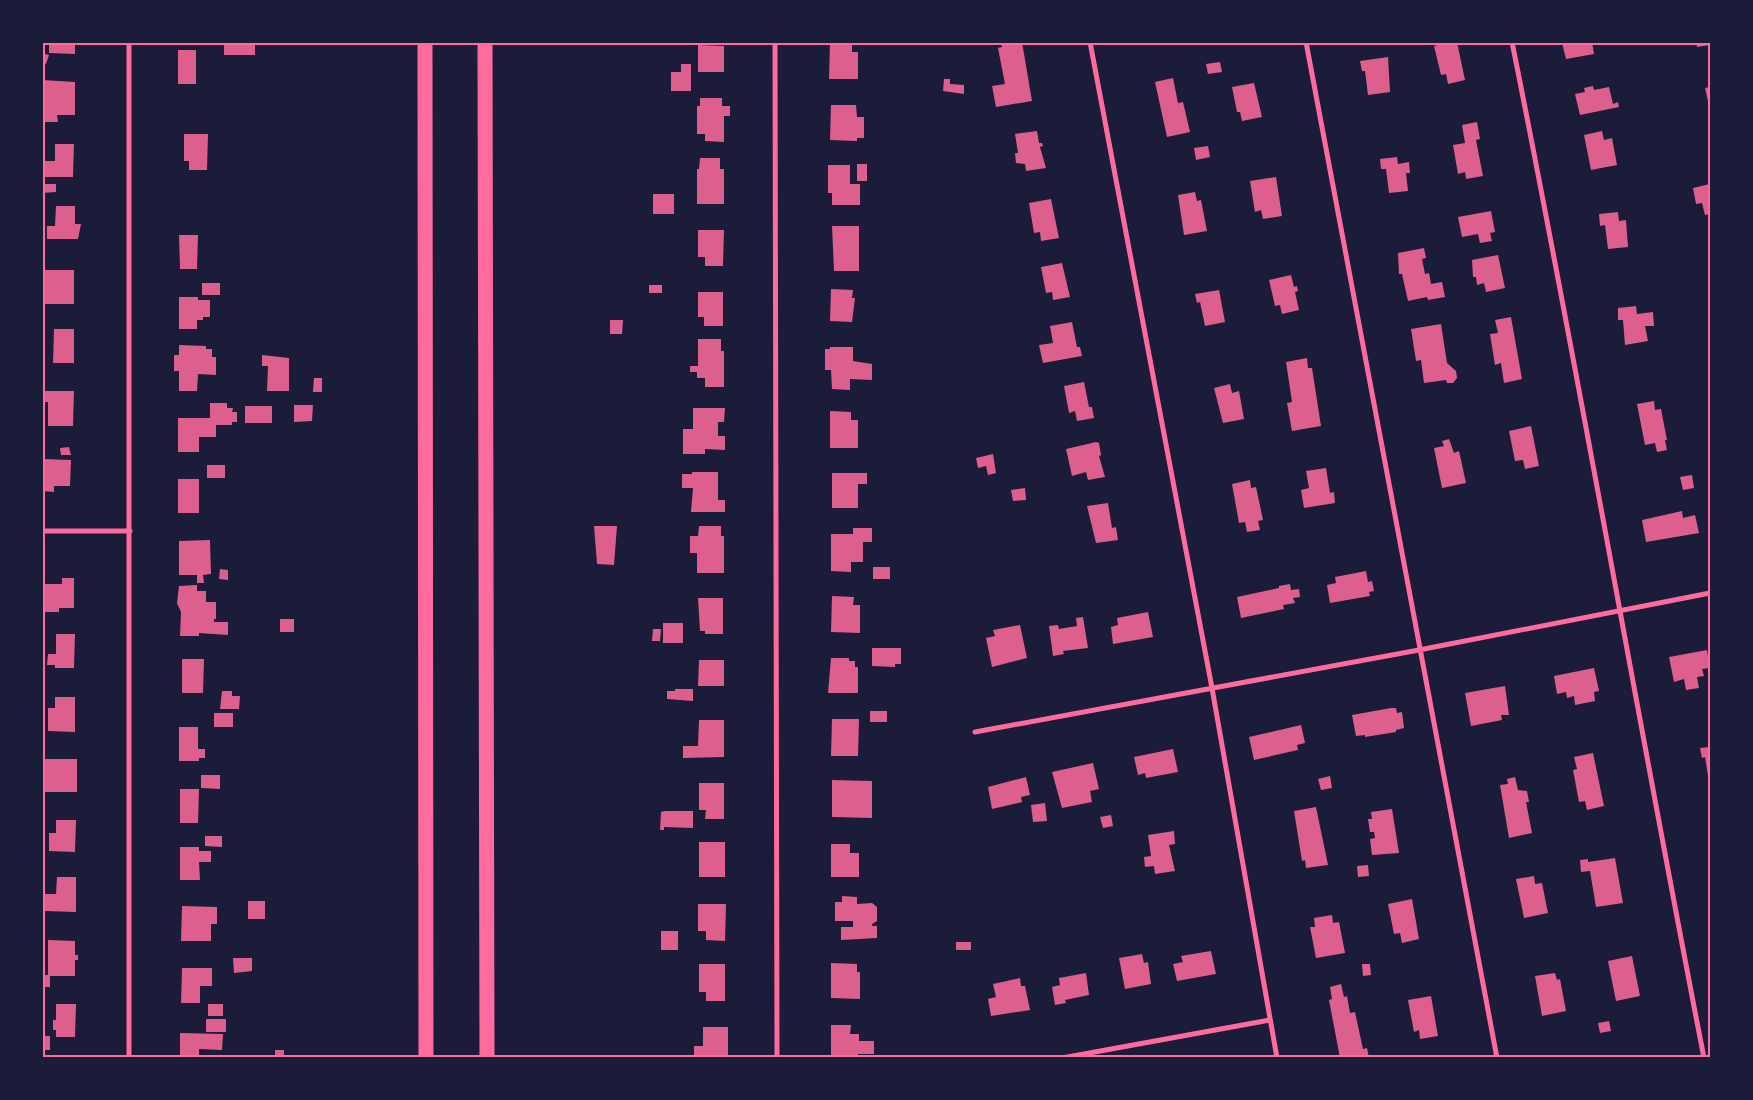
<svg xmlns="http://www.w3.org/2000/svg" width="1753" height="1100" viewBox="0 0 1753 1100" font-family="'Alegreya Sans',sans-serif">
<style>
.building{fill:#dd5f8e}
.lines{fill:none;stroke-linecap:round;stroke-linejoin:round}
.minor{stroke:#ff6b9d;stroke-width:5}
.motorway{stroke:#ff6b9d;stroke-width:15}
.neatline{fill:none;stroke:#ff6b9d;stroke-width:2}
</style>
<rect width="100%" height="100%" fill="#1b1b3a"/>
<g class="building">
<path d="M49,42h26v12l-26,-1z"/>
<rect x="224" y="42" width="31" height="13"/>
<path d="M830,42h22v10h6v27h-29z"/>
<path d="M1003,42h19l10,59 -36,6 -4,-21 13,-2 -7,-36 4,-1 -1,-4z"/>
<path d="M1449,42h8l8,38 -17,4 -2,-10 -5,1 -7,-29z"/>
<path d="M1592,42l2,12 -28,5 -4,-16z"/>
<path d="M1696,42h14v3l-13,2z"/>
<path d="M698,45l26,1v26h-26z"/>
<rect x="178" y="50" width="18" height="34"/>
<path d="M42,53l7,2 -3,9 -4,-2z"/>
<path d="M1388,57l2,35 -22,3 -3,-24h-3l-2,-10z"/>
<path d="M1220,62l2,10 -14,2 -2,-10z"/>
<path d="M681,64h10v27h-20v-19h10z"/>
<path d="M1173,78l5,25 5,-1 7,30 -23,5 -12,-55z"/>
<path d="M944,79h6v5l14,1v9l-21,-3z"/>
<path d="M42,80l33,2v33h-18l1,7h-13z"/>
<path d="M1254,83l8,34 -20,4 -2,-9h-3l-5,-25z"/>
<path d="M1593,86l1,4 15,-3 4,17 5,-2 1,5 -39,8 -5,-21 10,-2 -1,-4z"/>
<path d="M1710,87v23l-5,-22z"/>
<path d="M700,98h22v8h8v10h-6v26l-19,-1v-7h-8v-28h3z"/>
<path d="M831,105h25l1,12h7v21h-7v3l-27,-1z"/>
<path d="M1477,122l3,17 -4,1 7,36 -17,3 -1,-7 -7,2 -5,-29 12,-2 -3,-18z"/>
<path d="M1037,131l2,12h3l1,3 -3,1 6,21 -20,3 -1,-7 -9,-1 -1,-10h3l-3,-19z"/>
<path d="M1602,131l2,9 8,-2 5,27 -26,5 -7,-35z"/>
<path d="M184,134h24l-1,36h-18v-9h-5z"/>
<path d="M55,144h19l-1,33h-30v-16h12z"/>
<path d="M1208,146l2,11 -14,3 -2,-12z"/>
<path d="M1397,157l1,7 11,-2 1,11h-4l2,18 -19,2 -3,-24h-5l-1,-10z"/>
<path d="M700,158h20v11h4v35h-27v-35h2z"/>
<rect x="857" y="164" width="10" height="17"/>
<path d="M828,165h22v19h10v21h-28v-12h-4z"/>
<path d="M1276,177l6,39 -19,3 -2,-9 -6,2 -5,-31z"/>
<path d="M42,184h14v8l-14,1z"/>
<path d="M1710,184v30l-5,1 -3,-12 -6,1 -3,-16z"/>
<path d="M1195,192l2,9 4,-1 6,31 -23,4 -6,-40z"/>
<rect x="653" y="194" width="21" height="20"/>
<path d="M1051,199l8,39 -18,3 -1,-9 -6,1 -5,-30z"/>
<path d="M56,206h19v18h6l-3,15h-31v-13h8z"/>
<path d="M1491,211l4,21 -5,1 2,8 -12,2 -2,-9 -16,3 -4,-20z"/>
<path d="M1618,212l1,9 7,-1 2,27 -20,2 -3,-24 -5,1 -1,-12z"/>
<path d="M832,226h27v45h-25z"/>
<path d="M698,230h26l-1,36h-18v-9h-7z"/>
<path d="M179,235h19l-1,34h-17z"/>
<path d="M1424,248l2,10 -4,1 3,15 4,-1 2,11 11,-2 3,15 -17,3 -1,-3 -19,4 -6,-27h-3l-1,-21z"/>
<path d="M1498,255l7,33 -19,4 -2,-9 -7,2 -1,-8h-3l-1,-17z"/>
<path d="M1062,263l8,34 -17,3 -1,-8 -6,1 -5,-26z"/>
<rect x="42" y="270" width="32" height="34"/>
<path d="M1291,275l3,12 3,-1 1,5 -3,1 4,18 -17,4 -2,-9 -5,1 -6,-26z"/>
<rect x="202" y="283" width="18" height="12"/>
<rect x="649" y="285" width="13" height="8"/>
<path d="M831,289l22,1 -1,8h3l-3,24 -22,-1z"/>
<path d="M1219,290l6,32 -20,4 -5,-24 -3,1 -2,-9z"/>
<path d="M698,292h25v34h-19v-9h-6z"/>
<path d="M179,297h19v3h12v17h-7v3h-6v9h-18z"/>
<path d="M1636,306l1,8 16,-2 1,14h-9l3,15 -23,4 -2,-25h-5v-12z"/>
<path d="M1511,317l11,62 -18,4 -3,-20 -6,2 -5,-31 8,-1 -3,-13z"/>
<path d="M610,320h13l-1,14h-12z"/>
<path d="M1072,322l5,25h3l2,9 -39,7 -4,-18 14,-2 -3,-17z"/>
<path d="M1441,324l6,39 9,8 1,7 -4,5h-6l-1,-3 -22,3 -3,-23 -5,1 -5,-32z"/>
<path d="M54,329h20v34h-21z"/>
<path d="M698,339h23v12h3v36h-19v-9h-8v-6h-7v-6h8z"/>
<path d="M179,345l27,1v3h6v8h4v18l-18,-1 -1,17h-18v-20h-5v-16h5z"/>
<path d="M830,347h23v14l19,3v16l-22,-1v11l-18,-1 -1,-19h-6v-21h5z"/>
<path d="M262,355l27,3v33h-22l1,-25h-6z"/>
<path d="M1307,358l1,10h4l9,58 -29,5 -5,-28 5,-1 -6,-40z"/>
<path d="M314,378h8v14h-9z"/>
<path d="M1084,382l5,25h3l2,11 -17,3 -2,-10 -6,2 -5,-27z"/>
<path d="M1230,384l2,9 7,-2 5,28 -21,4 -9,-35z"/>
<path d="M42,391h32l-1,35h-25v-24h-5z"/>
<path d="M1654,401l1,9 6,-1 6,31h-2l2,10 -10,2 -2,-9 -10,2 -8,-41z"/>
<path d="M210,403h17v5h6l-1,4h5v10h-5v3h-16v12h-17v15h-21v-34h32z"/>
<path d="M294,405h19l-1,16 -18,1z"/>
<rect x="245" y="406" width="27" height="17"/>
<path d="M693,408h32l-1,14h-6v14h7v14l-20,-1v5h-22v-25h10z"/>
<path d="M830,411l21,1v8h7v28h-28z"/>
<path d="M1531,426l8,40 -14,3 -2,-9 -8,1 -6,-30z"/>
<path d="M1449,439l5,14 5,-2 7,32 -24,5 -8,-40 10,-2 -2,-5z"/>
<path d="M1096,442l3,1 2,12 -2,1 6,21 -17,3 -2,-8 -14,4 -6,-27z"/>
<path d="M69,447l2,8h-10l-1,-7z"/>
<path d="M993,454l3,19 -8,2 -2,-9 -8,2 -2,-10z"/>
<path d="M42,459l29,1 -1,26h-16v6l-12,-1z"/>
<rect x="207" y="465" width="18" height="13"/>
<path d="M1326,468l4,25 4,-1 1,11 -31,5 -3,-18 8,-2 -3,-17z"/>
<path d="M692,472h26v28h7v12h-34l2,-24h-11v-14h10z"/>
<path d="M832,473h35v11h-9v24h-26z"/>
<path d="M1692,475l2,13 -11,2 -3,-13z"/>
<rect x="178" y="479" width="21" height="34"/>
<path d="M1250,480l1,8 5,-1 7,33 -5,1 2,9 -13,2 -2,-10 -6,1 -7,-39z"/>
<path d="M1025,488l1,12 -13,1 -2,-11z"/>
<path d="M1108,503l4,25 4,-1 2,13 -22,3 -9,-37z"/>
<path d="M1682,511l1,7 12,-3 4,18 -53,9 -4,-22z"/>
<path d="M594,526h23l-3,39 -17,-1z"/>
<path d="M699,526h22v10h3v37h-27v-20h-7v-17h8z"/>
<path d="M853,528h19v14h-9v20h-12v10l-20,-1v-37h22z"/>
<path d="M210,540l1,34 -8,1 1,8h-7v-8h-18v-34z"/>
<rect x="873" y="567" width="17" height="12"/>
<path d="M220,569l8,1v10l-9,-1z"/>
<path d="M1366,571l2,11 4,-1 2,10 -5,1 1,4 -40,7 -3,-18 9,-2 -1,-6z"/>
<path d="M62,578h12v30h-15v4h-17v-28h20z"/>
<path d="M1290,584l1,6 8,-1 1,8 -7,1 2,5 -12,2 1,4 -43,9 -4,-21 42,-9v-2z"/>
<path d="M197,585v6h9v11h10v17h-2v3h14v13l-29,-2v3h-19l1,-24 -4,-9 2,-17z"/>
<path d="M832,596l22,1 -1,8h7v28l-29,-1z"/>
<path d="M698,598h25v36h-18v-3h-5z"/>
<path d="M1148,612l5,25 -40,7 -2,-17 7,-2 -1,-7z"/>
<path d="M1083,617l5,31 -25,3 1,3 -11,2 -4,-30 9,-1 1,4 18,-3 -1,-8z"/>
<rect x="280" y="619" width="14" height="13"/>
<rect x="663" y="623" width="20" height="20"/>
<path d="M1020,625l7,33 -35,9 -6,-29 9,-2 -2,-6z"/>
<path d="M653,629h8l-1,12h-8z"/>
<path d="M56,634h19l-1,34h-19v-3h-8l1,-11h8z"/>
<path d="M872,648h29v16h-6v3l-23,-1z"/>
<path d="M1707,650l3,18 -8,1 2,7 -7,1 2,11 -13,2 -2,-11 -10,3 -5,-25z"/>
<path d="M831,658h18v3h6v6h3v26h-30z"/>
<path d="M182,659h22l-1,34h-21z"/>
<path d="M699,660h25v26h-26z"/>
<path d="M1594,668l5,23 -5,1 1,9 -20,4 -1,-9 -7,2 -1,-6 -9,2 -3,-18z"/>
<path d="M1505,686l4,29h-8l1,5 -31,6 -6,-33z"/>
<path d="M675,689h18v12l-26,-2v-8h8z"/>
<path d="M222,691h10v5h8l-1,13h-19z"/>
<path d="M55,697h20v35l-27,-1v-23h7z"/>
<path d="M1391,708h5l1,5 5,-1 2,16 -8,2v2l-31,5v-2l-9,1 -4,-21z"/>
<rect x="870" y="711" width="17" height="11"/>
<rect x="214" y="713" width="19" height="14"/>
<path d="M832,719h27l-1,37h-27z"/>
<path d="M699,720h25v37l-41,1v-12h15z"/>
<path d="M1301,725l4,18 -8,2 1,5 -44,10 -5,-23z"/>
<path d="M179,727h19v22h7v9h-6v3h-20z"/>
<path d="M1710,747v35h-1l-4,-25 -3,1 -2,-10z"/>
<path d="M1173,749l5,23 -32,6 -1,-5 -7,2 -4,-18z"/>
<path d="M1593,753l11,53 -17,4 -2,-9 -6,1 -6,-32 4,-1 -3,-12z"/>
<rect x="42" y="759" width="35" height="33"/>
<path d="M1093,763l6,26 -9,2 2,11 -30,6 -10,-36z"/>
<path d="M201,775h19v14l-19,-1z"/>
<path d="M1330,776l2,12 -11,2 -3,-11z"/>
<path d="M1026,777l4,18 -9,2 1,5 -30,7 -4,-22z"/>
<path d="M1515,777l3,13 9,1 2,11h-3l6,31 -23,5 -9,-53 8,-1 -1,-5z"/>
<path d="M832,780l40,1v37l-40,-1z"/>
<path d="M699,783h25v36h-19l1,-9h-7z"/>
<path d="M180,789h19l-1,34h-18z"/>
<path d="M1045,803l2,18 -14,1 -2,-17z"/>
<path d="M1316,807l12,58 -22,3 -1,-8 -3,1 -8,-50z"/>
<path d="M1392,809l7,44 -27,2 -2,-16 5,-1 -1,-6h-4l-2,-13h4l-1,-7z"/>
<path d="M665,811h28v17l-29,-1v3h-4l1,-18z"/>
<path d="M1111,815l2,11 -10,2 -3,-11z"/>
<path d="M56,820h20l-1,32 -26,-1v-18h7z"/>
<path d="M1174,831l1,13 -6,1 6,26 -20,3 -1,-8 -9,1 -1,-10 7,-1 -3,-21z"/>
<path d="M205,836h17v11l-17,-1z"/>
<rect x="699" y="842" width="26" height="35"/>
<path d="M831,844h19v9h9v24h-28z"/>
<path d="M180,847h19v4h12v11h-12l1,18h-20z"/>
<path d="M1615,858l8,45 -27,4 -6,-36 -9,1 -1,-12 8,-1v3z"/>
<path d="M1368,865l1,11 -11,1 -1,-11z"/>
<path d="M1534,876l1,8 7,-1 6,30 -24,5 -8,-39z"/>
<path d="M57,877h19v35l-31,-1v-17h11z"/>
<path d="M842,896l15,1v7l15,-1 5,4v14l-5,3v2h5v12l-36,2v-13h12v-6h-18v-19h7z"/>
<path d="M1412,899l7,40 -17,4 -2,-10 -6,1 -6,-30z"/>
<rect x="248" y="901" width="17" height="18"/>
<path d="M698,904h28l-1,37 -19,-1v-9h-8z"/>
<path d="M182,906l35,1v17h-6v17h-30z"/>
<path d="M1332,915l1,8 6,-1 6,31 -29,5 -6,-31h5l-1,-9z"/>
<rect x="661" y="931" width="17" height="19"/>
<path d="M48,940l27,1v14h3v5h-3v16h-25v11h-8v-12h6z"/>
<rect x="956" y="942" width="15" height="8"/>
<path d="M1211,951l5,23 -39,7 -4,-17 10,-2 -2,-6z"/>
<path d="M1142,954l2,9 4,-1 3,22 -26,5 -6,-31z"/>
<path d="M1632,956l8,40 -24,5 -8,-40z"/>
<path d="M233,958h19v13l-18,2z"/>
<path d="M831,963l26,1v8h3v27l-29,-1z"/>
<path d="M699,964h26v37h-19v-9h-7z"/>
<path d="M1362,964h8l1,11 -8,1z"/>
<path d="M182,968h30v18h-12v17h-19z"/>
<path d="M1086,973l3,22 -24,5 1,3 -11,2 -3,-18 8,-2 -1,-7z"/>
<path d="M1555,973l2,7 3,-1 6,32 -24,5 -7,-40z"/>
<path d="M1020,978l1,8h4l5,24 -39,6 -3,-17 8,-2 -3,-13z"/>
<path d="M1341,984l3,13 3,-1 3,17 5,-1 8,37 4,-1 2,10h-29l-11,-58 3,-1 -2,-12z"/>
<path d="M1431,996l7,40 -18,3 -1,-9 -5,2 -6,-32z"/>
<path d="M56,1004h20l-1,33h-19v-7h-3v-10h3z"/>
<rect x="208" y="1004" width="15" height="12"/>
<rect x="206" y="1019" width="20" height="13"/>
<path d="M1609,1021l2,10 -11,2 -2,-10z"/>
<path d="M831,1025h20l-1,9h9v7h15v13h-16v4h-27z"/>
<path d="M703,1027h25v31h-34v-12h9z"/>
<path d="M180,1033l43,1 -1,16 -23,-1v9h-19z"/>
<rect x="42" y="1036" width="8" height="14"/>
<rect x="275" y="1050" width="9" height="8"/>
</g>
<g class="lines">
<g class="minor">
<path d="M129,42v1016"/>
<path d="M775,42l2,1016"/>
<path d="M1090,42l122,646 65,370"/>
<path d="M1306,42l191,1016"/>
<path d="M1512,42c68,338 126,678 192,1016"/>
<path d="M42,531h88"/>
<path d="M975,732l444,-82 291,-57"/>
<path d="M1062,1058l208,-38"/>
</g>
<g class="motorway">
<path d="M425,42l1,1016"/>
<path d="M485,42l2,1016"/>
</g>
</g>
<rect width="1753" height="1100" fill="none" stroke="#1b1b3a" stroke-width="88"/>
<rect x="44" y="44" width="1665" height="1012" class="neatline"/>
</svg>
